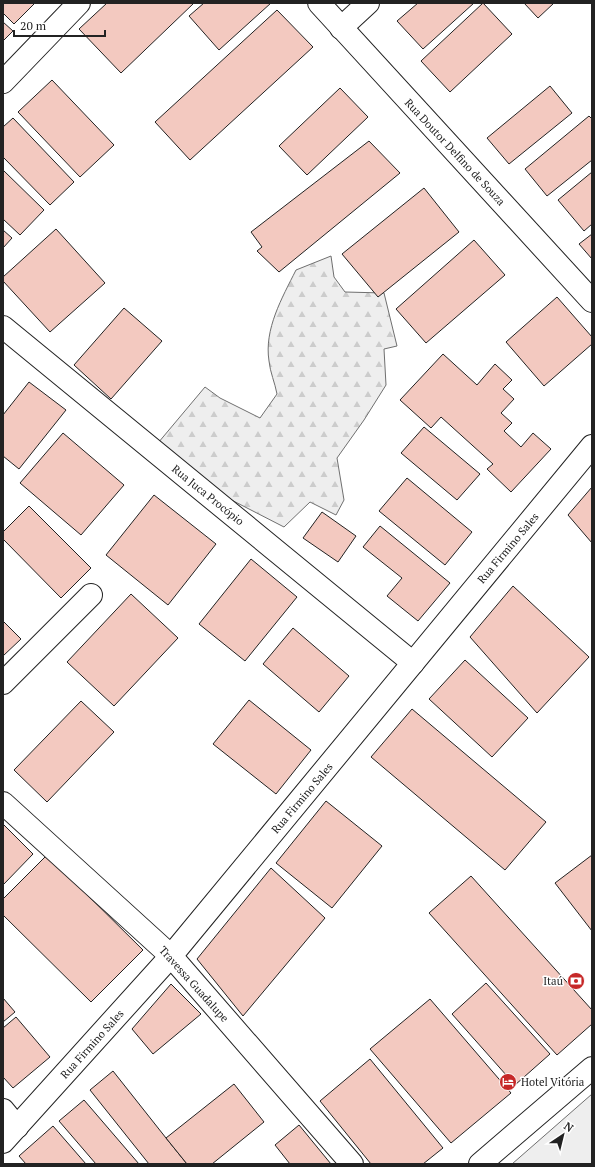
<svg xmlns="http://www.w3.org/2000/svg" width="595" height="1167" viewBox="0 0 595 1167" font-family="'PT Serif',serif">
<style>
.forest{fill:url(#forest-firs);stroke:#6f6f6f}
.green{fill:#eee;stroke:#6f6f6f}
.building{fill:#f3c9c0;stroke:#222}
.lines{fill:none;stroke-linecap:round;stroke-linejoin:round}
.minor-casing{stroke:#222;stroke-width:24}
.tertiary-casing{stroke:#222;stroke-width:24}
.secondary-casing{stroke:#222;stroke-width:24}
.minor{stroke:#fff;stroke-width:22}
.tertiary{stroke:#fff;stroke-width:22}
.secondary{stroke:#fff;stroke-width:22}
.labels{text-anchor:middle;stroke-width:3;stroke-linejoin:round;paint-order:stroke}
.street-label{font-size:11px;fill:#222;stroke:#fff}
.poi-label{font-size:11px;fill:#222;stroke:#fff;text-anchor:end}
</style>
<defs>
<pattern id="forest-firs" width="22" height="20" patternUnits="userSpaceOnUse"><rect width="22" height="20" fill="#eee"/><path d="M5 1l3.5 6h-7zM16 11l3.5 6h-7z" fill="#ccc"/></pattern>
</defs>
<rect width="100%" height="100%" fill="#fff"/>
<path class="forest" d="M331,256l3,21 11,15 39,1 13,53 -13,3 2,36 -22,35 -27,38 7,42 -8,15 -26,-13 -26,25 -70,-36 -56,-48 47,-56 15,11 40,20 17,-24c-2,-11 -7,-22 -8,-33 -5,-32 13,-63 27,-91z"/>
<path class="green" d="M592,1094v70h-80z"/>
<g class="building">
<path d="M3,3h32l-21,21 -11,-11z"/>
<path d="M107,3h87l-73,70 -42,-44z"/>
<path d="M204,3h67l-52,47 -30,-34z"/>
<path d="M418,3h56l-51,46 -26,-28z"/>
<path d="M483,3l29,31 -62,58 -29,-31z"/>
<path d="M524,3h30l-16,15z"/>
<path d="M277,10l36,37 -123,113 -35,-38z"/>
<path d="M3,22l10,9 -10,10z"/>
<path d="M52,80l62,65 -34,32 -62,-65z"/>
<path d="M550,86l22,27 -63,51 -22,-26z"/>
<path d="M340,88l28,29 -61,58 -28,-29z"/>
<path d="M589,116l3,3v41l-45,36 -22,-27z"/>
<path d="M13,118l61,64 -24,23 -47,-48v-30z"/>
<path d="M369,141l31,32 -121,99 -22,-21 5,-4 -11,-15z"/>
<path d="M3,170l41,40 -24,25 -17,-16z"/>
<path d="M592,172v52l-8,7 -26,-31z"/>
<path d="M424,188l35,44 -81,65 -36,-43z"/>
<path d="M56,229l49,54 -55,49 -47,-51v-4z"/>
<path d="M3,230l9,8 -9,10z"/>
<path d="M592,234v25l-13,-15z"/>
<path d="M474,240l31,35 -79,68 -30,-34z"/>
<path d="M557,297l35,40v7l-48,42 -38,-44z"/>
<path d="M124,308l38,33 -51,58 -37,-34z"/>
<path d="M443,354l34,31 18,-21 17,16 -9,9 11,10 -13,14 11,10 -8,8 17,16 12,-14 18,16 -40,43 -24,-23 6,-5 -52,-47 -10,11 -31,-28z"/>
<path d="M29,382l37,28 -47,59 -16,-13v-41z"/>
<path d="M424,427l56,47 -23,26 -56,-47z"/>
<path d="M63,433l61,52 -43,50 -61,-52z"/>
<path d="M407,478l65,54 -27,33 -66,-54z"/>
<path d="M592,487v56l-24,-28z"/>
<path d="M154,495l62,49 -48,61 -62,-50z"/>
<path d="M29,506l62,62 -30,30 -58,-59v-7z"/>
<path d="M322,512l34,24 -18,26 -35,-24z"/>
<path d="M380,526l70,57 -32,38 -31,-25 15,-18 -39,-31z"/>
<path d="M251,559l46,38 -52,64 -46,-37z"/>
<path d="M513,586l76,71 -52,56 -67,-76z"/>
<path d="M131,594l47,44 -64,68 -47,-44z"/>
<path d="M3,621l18,18 -18,17z"/>
<path d="M293,628l56,48 -30,36 -56,-48z"/>
<path d="M465,660l63,58 -36,39 -63,-58z"/>
<path d="M249,700l62,50 -35,44 -63,-50z"/>
<path d="M81,701l33,31 -67,70 -33,-32z"/>
<path d="M412,709l134,113 -41,48 -134,-113z"/>
<path d="M326,801l56,45 -50,62 -56,-45z"/>
<path d="M3,824l30,30 -30,31z"/>
<path d="M47,855l96,95 -52,52 -88,-87v-16z"/>
<path d="M592,855v76l-37,-48z"/>
<path d="M271,868l54,50 -82,98 -46,-57z"/>
<path d="M471,876l121,134v14l-35,31 -128,-142z"/>
<path d="M486,983l64,71 -35,31 -63,-71z"/>
<path d="M171,984l30,30 -48,40 -21,-25z"/>
<path d="M3,998l12,14 -12,10z"/>
<path d="M430,999l81,94 -60,50 -81,-94z"/>
<path d="M16,1017l34,40 -37,31 -10,-11v-49z"/>
<path d="M370,1059l73,89 -20,16h-52l-51,-63z"/>
<path d="M113,1071l53,67 21,26h-38l-59,-74z"/>
<path d="M234,1084l30,38 -52,42h-25l-21,-26z"/>
<path d="M84,1100l55,64h-43l-37,-43z"/>
<path d="M299,1125l32,39h-41l-15,-19z"/>
<path d="M53,1126l33,38h-60l-7,-8z"/>
</g>
<g class="lines">
<g class="minor-casing">
<g id="minor">
<path d="M341,28l27,-25"/>
<path d="M3,82l76,-79"/>
<path d="M3,327l410,336"/>
<path d="M3,683l88,-88"/>
<path d="M3,803l168,153 181,208"/>
<path d="M3,1110l14,17"/>
</g>
</g>
<g class="tertiary-casing">
<path id="tertiary" d="M319,3l273,298"/>
</g>
<g class="secondary-casing">
<g id="secondary">
<path d="M3,1142l168,-186 421,-510"/>
<path d="M480,1164l112,-96"/>
</g>
</g>
<use href="#minor" class="minor"/>
<use href="#tertiary" class="tertiary"/>
<use href="#secondary" class="secondary"/>
</g>
<defs>
<g id="bank-disc" transform="scale(0.9)"><circle r="9.5" fill="#c62828" stroke="#fff"/><path d="M-6-4H6V4H-6ZM0-2.3a2.3 2.3 0 1 0 0 4.6a2.3 2.3 0 1 0 0-4.6Z" fill="#fff"/></g>
<g id="hotel-disc" transform="scale(0.9)"><circle r="9.5" fill="#c62828" stroke="#fff"/><path d="M-6-4.5h1.5V1H6V5H4.5V3h-9V5H-6ZM-4 0a1.8 1.8 0 1 1 3.6 0ZM.5 0V-2.5h3Q6-2.5 6 0Z" fill="#fff"/></g>
</defs>
<g fill-rule="evenodd">
<use href="#bank-disc" x="576" y="981"/>
<use href="#hotel-disc" x="508" y="1082"/>
</g>
<g class="labels">
<g class="street-label">
<text transform="translate(455 152) rotate(47)" y="4">Rua Doutor Delfino de Souza</text>
<text transform="translate(208 495) rotate(39)" y="4">Rua Juca Procópio</text>
<text transform="translate(508 548) rotate(-50)" y="4">Rua Firmino Sales</text>
<text transform="translate(302 798) rotate(-50)" y="4">Rua Firmino Sales</text>
<text transform="translate(194 984) rotate(48)" y="4">Travessa Guadalupe</text>
<text transform="translate(92 1044) rotate(-48)" y="4">Rua Firmino Sales</text>
</g>
<g class="poi-label">
<text x="563" y="985">Itaú</text>
<text x="521" y="1086" text-anchor="start">Hotel Vitória</text>
</g>
</g>
<rect width="595" height="1167" fill="none" stroke="#222222" stroke-width="8"/>
<g transform="translate(563 1135) rotate(35)" stroke="#ffffff" stroke-width="3" paint-order="stroke">
<path d="M0-3L7 15L0 10L-7 15Z" fill="#222222"/>
<text y="-6" font-size="11" font-weight="bold" text-anchor="middle" fill="#222222">N</text>
</g>
<path d="M14 30v6h91v-6" fill="none" stroke="#222222" stroke-width="2"/>
<text x="20" y="30" font-size="12" fill="#222222" stroke="#ffffff" stroke-width="3" paint-order="stroke">20 m</text>
</svg>
